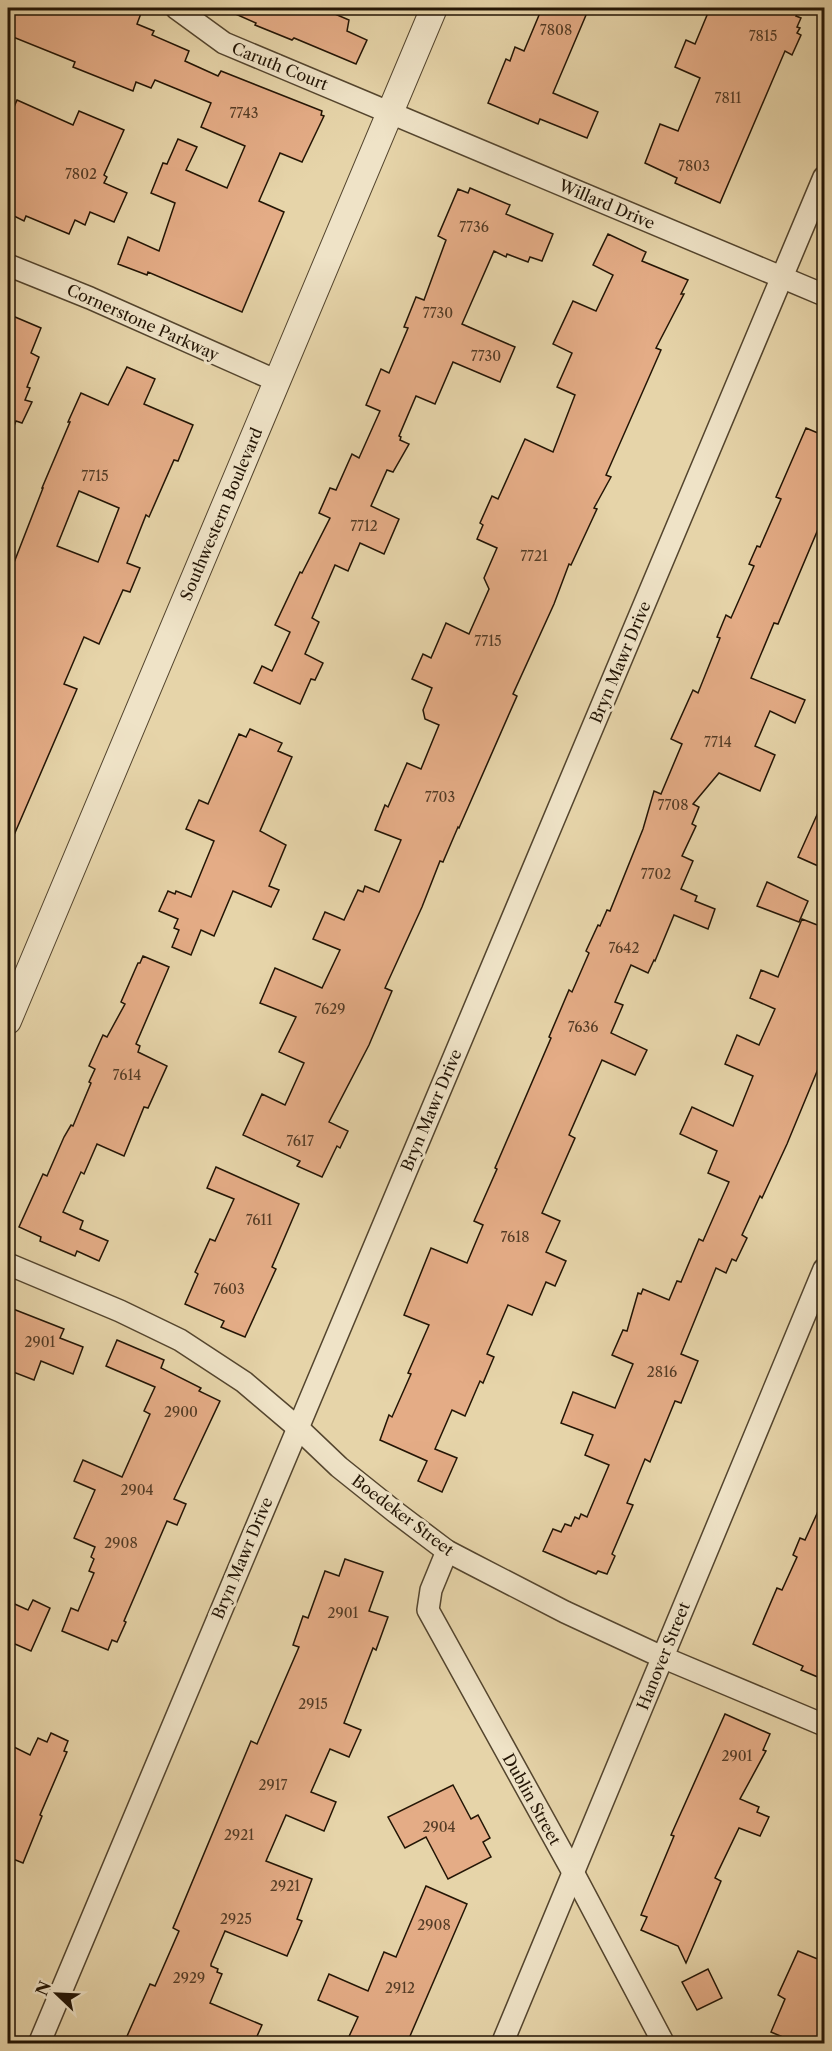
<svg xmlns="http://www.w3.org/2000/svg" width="832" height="2051" viewBox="0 0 832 2051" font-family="'Libre Caslon Text',serif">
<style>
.building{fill:#e4ac86;stroke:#231505;stroke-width:1.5;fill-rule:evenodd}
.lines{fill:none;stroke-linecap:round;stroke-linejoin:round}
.minor-casing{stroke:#54452e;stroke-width:24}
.tertiary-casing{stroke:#54452e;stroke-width:28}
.minor{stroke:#efe3c7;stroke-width:21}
.tertiary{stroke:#efe3c7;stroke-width:26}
.labels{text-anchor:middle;stroke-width:6;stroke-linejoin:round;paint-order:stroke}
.number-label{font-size:14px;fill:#533b25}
.street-label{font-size:16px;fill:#231505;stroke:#efe3c7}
</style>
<rect width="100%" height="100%" fill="#e6d4a9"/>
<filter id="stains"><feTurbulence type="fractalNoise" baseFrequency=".00333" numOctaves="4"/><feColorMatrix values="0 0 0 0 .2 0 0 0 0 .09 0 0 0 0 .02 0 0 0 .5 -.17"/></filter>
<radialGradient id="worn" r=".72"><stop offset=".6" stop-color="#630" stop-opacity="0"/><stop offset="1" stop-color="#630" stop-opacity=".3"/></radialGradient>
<g class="building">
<path d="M8,8h135l-6,16 17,7 -2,4 37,16 -4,10 33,15 3,-5 101,40 -1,4 3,1 -22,46 -22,-9 -21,48 25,11 -42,100 -94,-40 -1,3 -29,-11 10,-27 31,14 16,-48 -24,-10 12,-30 4,1 11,-25 19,8 -11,23 41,18 18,-42 -44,-19 10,-24 -56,-23 -4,8 -15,-6 -3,9 -60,-24 2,-5 -67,-27z"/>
<path d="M222,8h99l28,12 -2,11 20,9 -11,24 -62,-26 -2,2 -37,-15 1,-2z"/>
<path d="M542,8h47l-36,85 45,19 -11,26 -47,-19 -2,5 -50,-21 18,-44 4,2 5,-14 9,4z"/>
<path d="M710,8h90l-4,8 5,2 -4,9 3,1 -3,5 4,2 -9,20 -7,-4 -65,152 -45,-20 2,-5 -32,-15 15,-39 18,7 22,-53 -25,-11 11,-27 9,4z"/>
<path d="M17,100l56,25 6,-14 45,19 -20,45 3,2 -3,6 23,10 -13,29 -24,-10 -5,13 -10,-5 -6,14 -43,-18 -2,5 -16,-8v-40l6,-15 -6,-2v-35z"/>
<path d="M470,188l40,17 -4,9 47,20 -11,27 -12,-4 -2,5 -21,-8 -1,3 -12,-6 -32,73 53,23 -15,35 -47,-20 -18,42 -19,-8 -17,40 2,1 -1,3 9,4 -16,28 -6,-2 -16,36 28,13 -15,35 -24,-11 -12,28 -13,-6 -23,53 7,4 -14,32 18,9 -8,17 -4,-1 -11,25 -46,-21 8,-17 10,5 18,-39 -15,-7 25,-53 2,1 28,-55 -11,-5 11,-25 6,2 16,-36 7,4 21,-47 -14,-6 15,-36 8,4 19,-45 -4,-1 12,-30 8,3 22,-60 -8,-4 20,-47 10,4z"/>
<path d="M608,234l38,18 -4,9 46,19 -7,14h3l-28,54 5,2 -55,125 5,2 -17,31 3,1 -26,56 -2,-1 -15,40 -41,90 4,2 -58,132 -1,-1 -15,35 -3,-1 -18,46 -37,81 7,3 -23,54 -40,77 19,9 -8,17 -3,-2 -15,31 -25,-11 3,-5 -57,-26 19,-41 23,11 19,-42 -25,-11 17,-35 -36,-14 15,-35 47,20 18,-38 -27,-11 12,-27 19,8 14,-30 5,2 2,-6 14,6 22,-52 -26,-10 10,-25 3,2 19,-44 14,6 18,-44 -14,-6 -2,-9 9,-22 -20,-9 11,-25 8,4 15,-35 23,11 20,-45 -5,-11 13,-30 -20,-9 6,-14 -3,-2 12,-27 6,3 27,-60 28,13 22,-57 -18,-8 15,-34 -19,-9 20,-43 23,10 17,-36 -20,-10z"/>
<path d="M8,314l33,14 -10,25 8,4 -12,30 3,1 -5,12 7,2 -10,21 -6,-2 -8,20z"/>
<path d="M127,367l28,12 -11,25 49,21 -15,36 -4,-1 -25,57 -3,-2 -19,48 13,5 -10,24 -7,-2 -24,54 -15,-7 -20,47 13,5 -69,160v-271l35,-90h-1l28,-66h-2l13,-29 27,12zM79,491l40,17 -21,54 -41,-16z"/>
<path d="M806,428l19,8v93l-6,-2 -41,97 -4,-1 -23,55 54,22 -10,23 -25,-12 -15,35 20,9 -15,36 -41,-18 -26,31 6,3 -7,17 4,2 -14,30 11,5 -12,28 16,7 -2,5 20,8 -7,20 -34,-14 -19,46 -1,-1 -6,13 -17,-8 -16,37 8,3 -12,28 36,17 -12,25 -33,-15 -33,75 6,3 -33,75 18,8 -14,31 20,9 -11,25 -9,-4 -14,33 -24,-10 -21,49 7,3 -11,26 -3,-2 -15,35 -13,-6 -17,39 22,9 -15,34 -24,-11 9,-20 -47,-21 9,-25 3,2 19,-43 -3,-1 21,-48 -25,-10 27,-67 36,15 16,-38 -9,-4 23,-52 -2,-1 56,-130 -2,-1 20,-47 3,2 17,-39 -3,-2 12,-26 2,1 7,-16 3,1 33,-82 11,-38 7,3 21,-50 -11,-5 22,-49 5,3 22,-55 -3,-1 9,-22 5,3 23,-52 -5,-2 8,-18 3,1 21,-48 -5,-2z"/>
<path d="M250,729l32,14 -4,8 14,6 -32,74 26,14 -17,41 10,4 -8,17 -38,-16 -19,45 -13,-6 -10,25 -19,-8 7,-17 -5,-2 4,-9 -19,-8 9,-20 7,3 1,-3 15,6 23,-56 -28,-12 13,-29 9,4 31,-70 7,3z"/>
<path d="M825,797v72l-27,-12z"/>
<path d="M767,882l41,19 -9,21 -42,-16z"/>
<path d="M802,919l23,9v124l-38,92 -25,54 -2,-2 -18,39 5,3 -11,23 -4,-2 -6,14 -10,-5 -35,86 17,7 -17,42 -6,-2 -25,61 -5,-3 -18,44 6,2 -21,49 3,2 -8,18 -9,-3 -2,3 -53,-23 10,-22 8,3 4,-8 6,2 4,-9 4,2 2,-5 6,3 22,-52 -24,-10 8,-20 -32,-12 12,-31 42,16 18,-44 -21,-9 11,-25 4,1 11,-38 3,1 2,-5 26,11 8,-19 4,1 18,-43 4,2 26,-59 -21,-9 9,-22 -37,-17 12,-27 41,19 20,-50 -28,-12 12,-29 22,10 16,-36 -25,-11 11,-28 17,7z"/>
<path d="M143,956l26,11 -33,77 4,2 -2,6 29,14 -19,42 -4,-1 -20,49 -27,-12 -13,30 -3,-2 -18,40 20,9 -3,8 28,12 -9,20 -22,-10 -2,5 -35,-15 1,-4 -22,-10 24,-53 4,2 17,-39 7,-12 2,1 18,-43 -2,-1 6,-13 -6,-3 14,-31 4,2 18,-33 -4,-2 17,-39h2z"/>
<path d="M216,1167l83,37 -27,63 4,2 -31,68 -24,-10 3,-6 -39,-17 13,-30 -3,-2 15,-33 5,2 19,-42 -27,-11z"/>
<path d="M8,1307l56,22 -4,9 23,9 -10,27 -32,-13 -7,19 -26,-10z"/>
<path d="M117,1340l47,20 -3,8 40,20 -2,3 21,10 -46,98 12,5 -9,21 -10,-4 -43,100 2,1 -9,20 -5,-2 -4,10 -46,-19 9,-23 7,3 16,-38 -5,-2 5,-12 -3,-2 4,-10 -21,-9 21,-48 -21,-9 9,-21 39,17 28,-63 -6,-3 11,-24 -49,-21z"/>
<path d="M825,1496v184l-24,-10 2,-4 -50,-22 24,-56 5,2 15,-33 -4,-2 7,-17 5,2z"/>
<path d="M345,1559l38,13 -14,39 19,6 -12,33 -3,-2 -29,75 17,7 -12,27 -19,-8 -19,43 25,10 -12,29 -38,-16 -20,46 46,18 -15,40 5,2 -15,35 -62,-25 -14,33v2l7,3 -1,3 5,2 -12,29 52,22 -8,18h-130l26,-59 5,2 24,-55 -6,-3 78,-187 6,3 42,-97 -6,-2 10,-29 5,2 17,-47 14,5z"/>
<path d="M33,1600l17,8 -19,43 -23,-10v-40l20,9z"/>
<path d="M725,1714l45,20 -7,16 3,1 -26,48 19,8 -2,5 12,5 -9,19 -21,-8 -24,50 6,3 -35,82 -8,-17 -37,-16 6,-13 -6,-2 33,-79 -3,-1z"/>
<path d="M51,1733l17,8 -4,10 3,1 -27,63 2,1 -19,47 -15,-6v-113l22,11 8,-17 9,4z"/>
<path d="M453,1785l18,34 7,-4 12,23 -7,4 8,15 -43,22 -22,-42 -21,11 -17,-31z"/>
<path d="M426,1886l41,18 -60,139h-61l12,-26 -40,-17 11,-26 39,17 16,-39 12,5z"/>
<path d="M798,1951l27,11v81h-28l-26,-11 14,-33 -7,-4z"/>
<path d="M708,1969l14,29 -25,12 -15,-28z"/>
</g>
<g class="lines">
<g class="minor-casing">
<g id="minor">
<path d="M176,8l48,35 600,252"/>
<path d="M8,265l82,33 187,83"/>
<path d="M8,1264l112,47 60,29 64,42 53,45 42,40 55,44 53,40 23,12 95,49 97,45 162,68"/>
<path d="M447,1551l-16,39 -3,20 146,264 90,170"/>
<path d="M39,2044l785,-1867"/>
<path d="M502,2044l322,-775"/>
</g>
</g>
<g class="tertiary-casing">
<path id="tertiary" d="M8,1021l426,-1013"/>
</g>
<use href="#minor" class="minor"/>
<use href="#tertiary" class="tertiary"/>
</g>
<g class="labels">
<g class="number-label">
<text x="556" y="35">7808</text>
<text x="763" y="41">7815</text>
<text x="728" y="103">7811</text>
<text x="244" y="118">7743</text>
<text x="694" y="171">7803</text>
<text x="81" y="179">7802</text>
<text x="474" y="232">7736</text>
<text x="438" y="318">7730</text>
<text x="486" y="361">7730</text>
<text x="95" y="481">7715</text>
<text x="364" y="531">7712</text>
<text x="534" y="561">7721</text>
<text x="488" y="646">7715</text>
<text x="718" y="747">7714</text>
<text x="440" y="802">7703</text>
<text x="673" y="810">7708</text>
<text x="656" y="879">7702</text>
<text x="624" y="953">7642</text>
<text x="330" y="1014">7629</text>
<text x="583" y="1032">7636</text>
<text x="127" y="1080">7614</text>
<text x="300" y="1146">7617</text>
<text x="259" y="1225">7611</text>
<text x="515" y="1242">7618</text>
<text x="229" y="1294">7603</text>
<text x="40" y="1347">2901</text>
<text x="662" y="1377">2816</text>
<text x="181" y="1417">2900</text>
<text x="137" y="1495">2904</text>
<text x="121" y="1548">2908</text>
<text x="343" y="1618">2901</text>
<text x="313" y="1709">2915</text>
<text x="737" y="1761">2901</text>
<text x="273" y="1790">2917</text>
<text x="439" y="1832">2904</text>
<text x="239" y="1840">2921</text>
<text x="285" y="1891">2921</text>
<text x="236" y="1924">2925</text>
<text x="434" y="1930">2908</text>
<text x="189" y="1983">2929</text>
<text x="400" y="1993">2912</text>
</g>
<g class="street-label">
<text transform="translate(280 66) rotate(22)" y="6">Caruth Court</text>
<text transform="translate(607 204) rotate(23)" y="6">Willard Drive</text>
<text transform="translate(143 322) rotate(24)" y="6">Cornerstone Parkway</text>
<text transform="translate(221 514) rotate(-67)" y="6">Southwestern Boulevard</text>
<text transform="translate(620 662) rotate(-67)" y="6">Bryn Mawr Drive</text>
<text transform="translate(431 1110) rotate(-67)" y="6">Bryn Mawr Drive</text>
<text transform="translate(403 1515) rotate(37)" y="6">Boedeker Street</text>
<text transform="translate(242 1558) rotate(-67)" y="6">Bryn Mawr Drive</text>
<text transform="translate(663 1656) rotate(-68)" y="6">Hanover Street</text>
<text transform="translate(532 1799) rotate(61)" y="6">Dublin Street</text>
</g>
</g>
<rect width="832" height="2051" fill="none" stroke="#e6d4a9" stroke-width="30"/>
<rect x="9" y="9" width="814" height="2033" fill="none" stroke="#231505" stroke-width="3"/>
<rect x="15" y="15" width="802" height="2021" fill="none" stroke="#231505" stroke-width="1.5"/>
<g transform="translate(57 1994) rotate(293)" stroke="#efe3c7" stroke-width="4.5" paint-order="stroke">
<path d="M0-4.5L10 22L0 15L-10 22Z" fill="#231505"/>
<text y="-9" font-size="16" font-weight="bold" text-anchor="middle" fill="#231505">N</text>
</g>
<rect width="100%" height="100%" filter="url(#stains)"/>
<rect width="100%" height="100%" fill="url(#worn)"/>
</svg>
